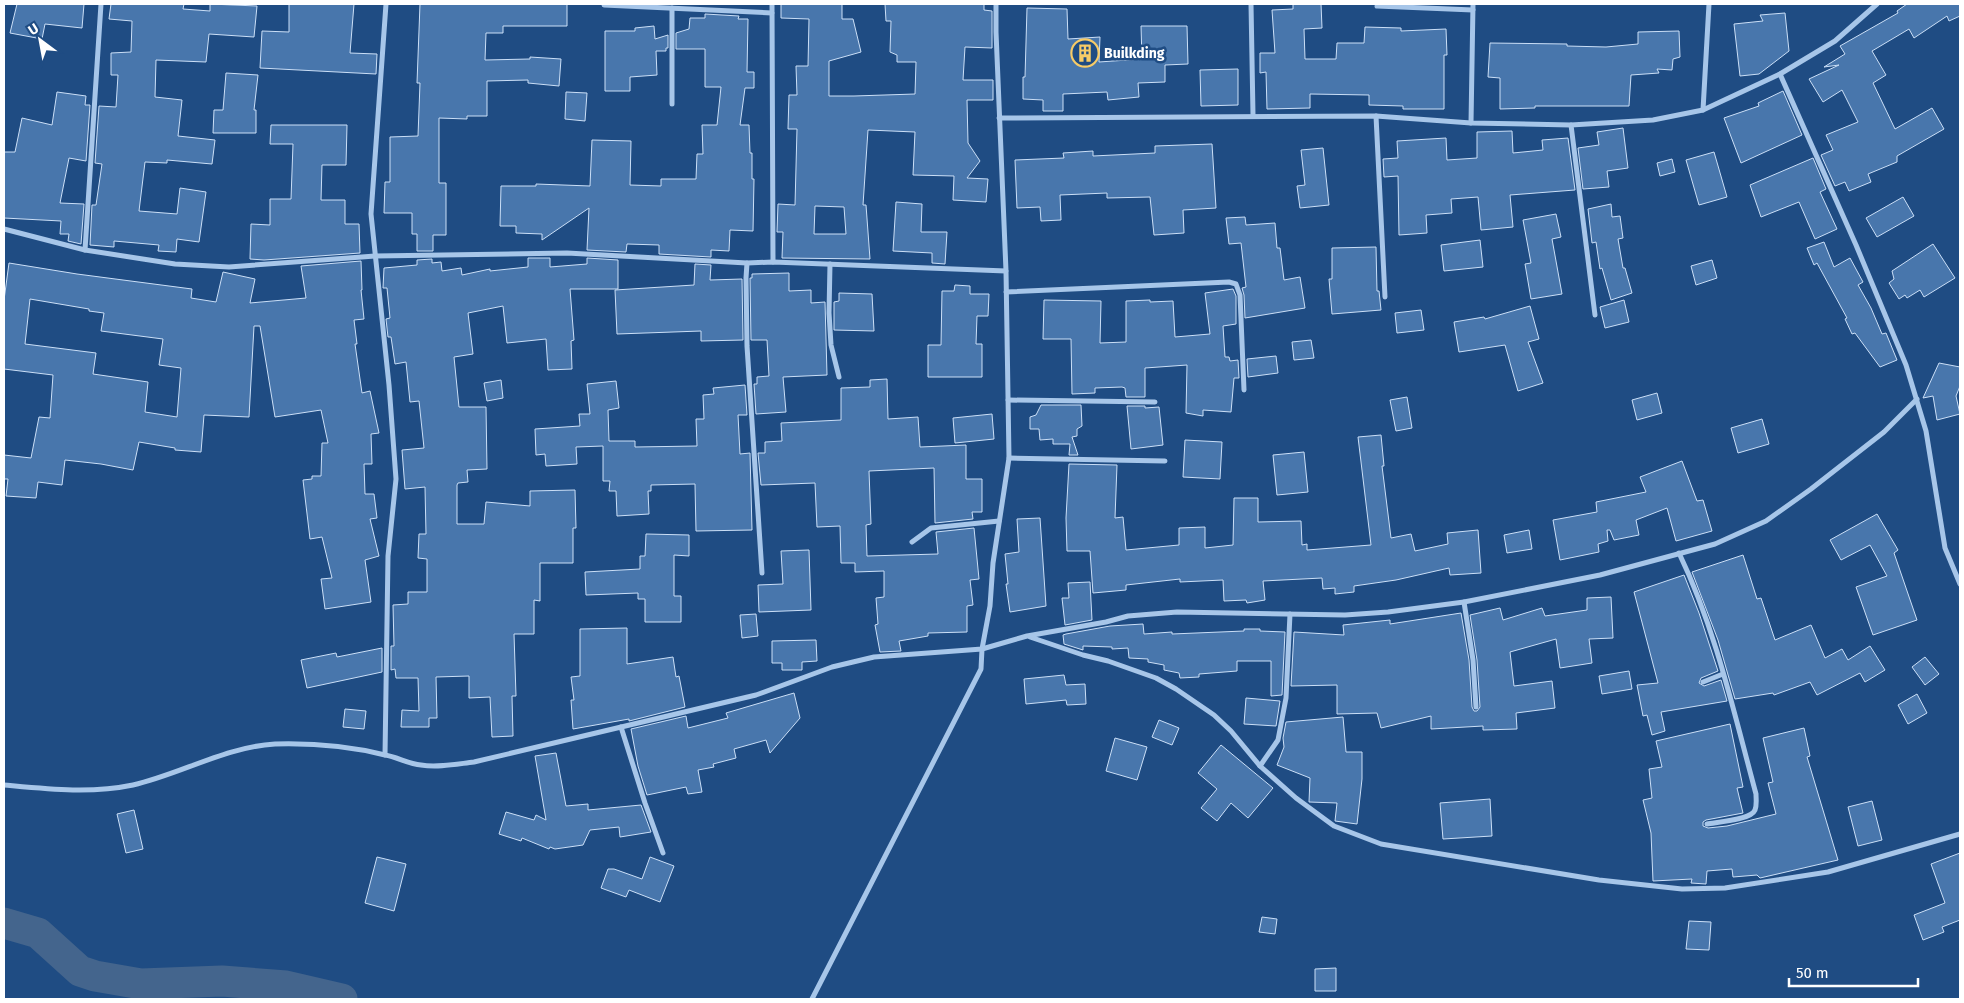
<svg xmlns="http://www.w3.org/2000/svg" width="1964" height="1003" viewBox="0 0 1964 1003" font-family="'Fira Sans',sans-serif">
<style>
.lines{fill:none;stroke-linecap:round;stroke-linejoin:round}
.river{stroke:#44658d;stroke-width:31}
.building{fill:#4876ac;stroke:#cbdff7;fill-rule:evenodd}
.street{stroke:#a7c6e9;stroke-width:5}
.labels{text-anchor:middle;stroke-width:5;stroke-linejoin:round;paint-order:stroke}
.poi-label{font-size:14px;font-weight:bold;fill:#fff;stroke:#1f4c83;text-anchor:start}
</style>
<rect width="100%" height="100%" fill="#1f4c83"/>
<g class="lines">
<path class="river" d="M4,923l34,10 42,38 15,5 46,8 81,-3 64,5 56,13"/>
</g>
<g class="building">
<path d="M17,4h67l-2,24 -37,-4 -3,15 -32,-6z"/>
<path d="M111,4h73l-1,5 27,2v-7l47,2 -3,31 -45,-3 -3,28 -50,-2 -1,37 27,3 -4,36 37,4 -3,24 -45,-4v3l-22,-1 -6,49 38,3 3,-26 26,4 -7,50 -22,-3 -1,13 -18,-1 1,-6 -45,-4v6l-24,-2 2,-40h4l6,-41 -7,-1 4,-57 17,1 2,-32h-7v-22l20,-1 1,-31 -23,-2z"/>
<path d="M289,4h65l-4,49 27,1 -1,20 -116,-6 2,-37 27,1z"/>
<path d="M420,4h147v22h-64v7h-17l-1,27 45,-1v-2l31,2 -2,27 -31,-3v-3l-41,1v35h-20v3l-28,-1v65h7v52h-13v16h-16v-17h-5v-21h-28l1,-31h5v-45l28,-1 2,-53h-3z"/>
<path d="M781,4h61v15h11l8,33 -32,9v35h25l61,-2 1,-32h-19v-7l-7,-3 1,-31h-5l-1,-17h99v6l8,1v37l-27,-1 -2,33h30v20h-26l1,43 12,18 -13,17 21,1 -2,23 -33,-2 1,-24 -41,-1 2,-43 -47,-2 -5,75h3l4,54 -88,-1 1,-26h-6l1,-28 17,1 2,-76h-9l1,-34h8l-1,-29h12l1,-47 -28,-1zM815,206l29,1 2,27h-32z"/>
<path d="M1293,4h28l1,24 -18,1 1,30h31l1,-16h27l1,-16 36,1v3l45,-2 1,26h-3v54h-41v-3l-34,-1v-10l-59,-1v14l-43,1 -1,-37 -6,1v-20h15l-3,-43 21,-1z"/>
<path d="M1907,4h53v12l-11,5 -2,-5 -33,22 -5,-9 -37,22 14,24 -13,8 22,46 37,-21 12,21 -47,27v6l-29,12 3,8 -22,9 -4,-9 -10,4 -14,-31 12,-5 -7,-15 32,-13 -16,-32 -19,12 -14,-23 30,-14 -15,2 21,-13 -5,-8 58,-33 -1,-2z"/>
<path d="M1027,8l40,1 1,30 32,-2 -1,25 43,-3 -1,-33h46l1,38 -23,1v17l-27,1 1,14 -31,3 -1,-8 -44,2v17h-20v-11l-20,-1v-22h2z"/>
<path d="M1785,13l4,38 -30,23 -19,2 -6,-52 29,-3 -3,-6z"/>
<path d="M705,14l34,2 -1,3h10l-1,53h7v16h-9l-5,37h9l1,28h2v26h2l-1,52 -23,-1 -1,21 -18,-1v7l-52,-3v-9l-32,-1 -1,8 -39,-2 2,-42 -47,32v-6l-26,-1v-7h-16l1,-40h35v-2l54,2 2,-46 39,1 -1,44 31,1v-7h35l1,-25h6l-1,-29h15l4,-38h-16v-38h-29v-16l13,-4 1,-11h15z"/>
<path d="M654,26l1,13 13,-4v13h-2v3h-10l1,24 -27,2v14h-25v-60h30v-3z"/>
<path d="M1679,31l1,26 -7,2 -1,11 -15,-1 2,4 -28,2 -2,31h-94v2l-35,1v-31l-12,-1 2,-34 77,1v2l39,1 32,-3v-12z"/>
<path d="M1238,69v36l-37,1 -1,-36z"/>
<path d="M226,73l32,2 -4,35h2v23h-43l1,-23h9z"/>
<path d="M1783,91l19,44 -61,28 -17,-45 35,-12 -1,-3z"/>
<path d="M57,92l29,4 -1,9h5l-4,56 -17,-3 -9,45 24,1 -3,40 -13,-3 1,-7h-9l1,-13 -57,-3v-66h11l7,-34 30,7z"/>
<path d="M566,92l21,1 -2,28 -20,-2z"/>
<path d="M271,125h76l-1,40h-24l-1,35h24v24h14l1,29 -96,7 -14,-1 1,-35 19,1v-26h21l2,-55h-23z"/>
<path d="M1623,128l5,40 -21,3 2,16 -26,2 -5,-41 21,-3 -2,-13z"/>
<path d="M1512,131l1,22 30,-3 -1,-10 26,-2 7,52 -65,5 3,32 -32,3 -3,-33 -27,2 1,14 -26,2 1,18 -28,2 -1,-59 -14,1 -1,-18 15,-1 -1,-17 49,-3 1,22 30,-2v-26z"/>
<path d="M1212,144l4,64 -33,2 1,23 -30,2 -4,-38 -43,1v-5l-47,2 1,25 -20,1 -1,-14 -23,1 -2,-48 49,-2 -1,-5 30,-2v5l62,-3v-7z"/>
<path d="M1323,148l6,57 -29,3 -3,-22 8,-1 -4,-35z"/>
<path d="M1714,152l13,45 -28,8 -13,-45z"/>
<path d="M1813,158l13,31 -6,3 17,37 -22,10 -16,-37 -38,15 -11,-32z"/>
<path d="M1672,159l3,13 -15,4 -3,-13z"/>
<path d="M1903,197l11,19 -37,21 -11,-19z"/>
<path d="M896,202l26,2 -1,28h26l-2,32 -13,-1v-10l-39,-2z"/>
<path d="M1611,204l1,13 8,-1 3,22 -5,1 5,29h2l7,25 -21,7 -9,-32 -2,1 -4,-27 -4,1 -4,-34z"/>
<path d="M1556,214l5,23 -9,2 10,55 -31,5 -6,-35 6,-1 -8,-43z"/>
<path d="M1245,217l1,8 29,-2 2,25h3l4,32 16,-3 5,31 -60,10 -1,-23 -2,-7 4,-1 -5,-44 -12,1 -3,-26z"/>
<path d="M1480,240l3,27 -39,4 -3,-26z"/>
<path d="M1824,242l10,25 16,-9 13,24 -5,3 13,23 11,26 4,-1 11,27 -17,7 -25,-34 -3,1 -7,-15 2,-1 -30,-55 -3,2 -7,-17z"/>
<path d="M1933,244l22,34 -31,19 -4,-7 -13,8 -2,-3 -6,4 -10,-16 5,-4 -2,-8z"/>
<path d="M1376,247l1,44h2l2,19 -49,4 -3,-35h3v-31z"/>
<path d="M528,258h22v9l37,-3v-6l31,2v29h-48l4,51 -3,1 1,28 -24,1 -2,-31 -39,4 -4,-37 -35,7 5,41 -19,3 5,50h27l1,62 -20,1 1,12 -10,1 -1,2v39h27l2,-22 44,4v-15l45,-1 1,38h-3v35h-33v38l-6,-1v34h-20l2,62h-4l1,40 -21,1 -2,-40 -21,1v-22l-33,1 1,41h-8v9h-28l1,-17 17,1 -1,-33h-22l-1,-9 -4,1v-24h3l-1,-41 15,-1v-12h19v-33l-9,-1 1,-24h7l-1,-47 -20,2 -3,-39 22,-2 -5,-47 -9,1 -4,-40 -11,2 -4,-27h-3l-2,-18 4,-1 -3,-30h-4l1,-20 33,-3v-5l15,-1v4l9,-1 1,9 19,-3 1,7 28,-6v2l38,-4z"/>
<path d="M1712,260l5,18 -21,7 -5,-19z"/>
<path d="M361,261l1,29h-1l3,29 -10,1 3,24h-2l7,49 8,-2 9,42 -8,1 1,30h-8l1,30h9l3,24 -7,1 9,37 -14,4 6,42 -46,7 -4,-30 11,-1 -10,-41 -12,2 -7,-59 9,-1v-3h9l1,-33h6l-7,-33 -46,7 -15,-91h-6l-5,91 -45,-2 -3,37 -26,-2v-2l-36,-6 -6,28 -32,-6 -36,-4 -3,25 -24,-3 -2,16 -30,-2 2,-17h-4v-24l27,3 8,-41 11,1 3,-43 -49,-6v-69l5,-37 68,11 115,15 -1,9 25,4 7,-30 32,7 -5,24 56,-5 -5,-32zM30,299l59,10v2l15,2 -3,18 62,8 -4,26 22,3 -4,49 -32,-5 3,-30 -55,-8 3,-21 -71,-9z"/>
<path d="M695,264l16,1 -1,15 32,-1 1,61 -42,1v-10l-84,3 -2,-44 79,-5z"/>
<path d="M789,273v18l22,-1v13l14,-1 2,73 -44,2 3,35 -30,2 -2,-30h3v-7l12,-1 -2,-36h-16l-1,-62h2v-4z"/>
<path d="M955,285l15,1v8h19l-1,22h-11l-1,28h6v33h-54v-32h13l1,-54h12z"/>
<path d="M1233,289l3,7v28l-13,2 2,31h4l1,4 8,-1 1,18h-5l-3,34 -28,-2v6l-17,-3 1,-48 -42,3v29h-19l-1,-9 -3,-1 -27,1v5l-23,1 -1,-55h-28l1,-39 57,1 -1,42 26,-1v-41l24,-1v2l23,-1 2,36 35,-3 -5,-41z"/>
<path d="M839,293l33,1 2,37 -40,-1v-28l5,-1z"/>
<path d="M1624,300l5,22 -24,6 -5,-21z"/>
<path d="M1530,306l9,33 -11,3 15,41 -25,8 -13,-46 -46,7 -5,-30 30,-5 1,2z"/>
<path d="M1421,310l3,20 -27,3 -2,-20z"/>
<path d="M1311,340l3,18 -20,2 -2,-18z"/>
<path d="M1276,356l2,17 -30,4 -1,-18z"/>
<path d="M1939,363l21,4v19l-4,10 4,18 -23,6 -4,-24 -10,2z"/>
<path d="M887,379l1,40 30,-2 2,30 46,-2v34h16v33h-10l1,7 -38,4 -1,-55 -65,3 2,53 -5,1 1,31 71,-2 -2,-22 38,-4 5,51 -9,1 3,25 -6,1v26l-39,1v3l-29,5 2,10 -21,1 -5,-27 3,-1 -2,-26 8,-1v-26l-29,1v-9h-14l-1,-37 -23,1 -2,-44 -54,2 -3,-32h7v-11l17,-1 -1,-18 60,-3v-32l29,-1v-7z"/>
<path d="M501,380l2,18 -16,3 -3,-18z"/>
<path d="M616,381l3,27 -11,2 1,31h26v6l62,-1 -1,-27h8l-1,-24 11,-1 -1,-6 32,-3 2,30h-9l2,39 10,-1 2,77 -56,1 -1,-47 -44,1v6h-3l1,23 -32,2 -1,-25h-7l1,-10h-7v-35l-27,1 1,17 -31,2 -1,-12 -9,1 -1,-26 45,-3 -1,-12h11l-3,-30z"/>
<path d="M1657,393l5,20 -25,7 -5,-20z"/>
<path d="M1407,397l5,31 -16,3 -6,-31z"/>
<path d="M1041,405h40l1,21 -5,3v7l-5,1 6,18h-9l1,-11h-17v-5l-13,1 -1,-11h-9v-12l6,-2z"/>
<path d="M1127,406h18v2l14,-1 4,38 -32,4z"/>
<path d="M992,414l2,25 -39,4 -2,-25z"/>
<path d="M1762,419l7,25 -31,9 -7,-25z"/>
<path d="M1381,435l3,31h-2l9,72 20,-4 4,17 33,-7 -1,-11 31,-3 3,43 -31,2 -1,-7 -53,12 -42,6v6l-19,2v-6l-12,1 -1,-11 -59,3 2,19 -18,3 -1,-3 -22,1 -1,-21 -43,2v-3l-54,6v5l-33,3 -3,-42h-23l-1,-33 3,-54 48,1 -2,53 8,-1 3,33 53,-5v-17l26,-1v21l28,-3 1,-47h24v24l43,-1 1,24 5,-1v6l64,-5 -13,-108z"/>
<path d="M1185,440l37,2 -2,37 -37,-2z"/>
<path d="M1304,452l4,40 -31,3 -4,-40z"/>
<path d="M1682,461l15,40 6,-1 9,31 -36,10 -9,-33 -31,12 3,15 -25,5 -4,-10h-3l1,11 -10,3 1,8 -39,8 -7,-40 44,-8 -1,-10 50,-10 -6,-15z"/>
<path d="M1877,514l21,36 -4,3 23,67 -44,15 -17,-48 31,-11 -17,-31 -29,15 -11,-20z"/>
<path d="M1040,518l6,88 -36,6 -4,-28h2l-3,-30 14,-2 -2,-33z"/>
<path d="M1529,530l3,19 -25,4 -3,-18z"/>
<path d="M646,534l43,1v21l-15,-1v41h7v26h-36v-23h-7v-6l-52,2 -1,-23 55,-3v-13h5z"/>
<path d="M809,550l2,60 -52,2 -1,-27 25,-1 -2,-33z"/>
<path d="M1743,555l14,44 4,-1 14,42 36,-15 14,33 17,-9 6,11 22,-14 15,24 -20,12 -5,-9 -43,22 -7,-13 -36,13 -1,-2 -38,6 -17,-59 -26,-68z"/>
<path d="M1684,575l15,38 19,58 -17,7 -2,5 5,3 17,-6 6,21 -66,11 4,19 -13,4 -5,-20 -4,1 -6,-31 21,-2 -24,-91z"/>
<path d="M1090,582l2,38 -27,5 -3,-27h7l-1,-15z"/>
<path d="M1611,597l2,41 -24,1 3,24 -32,5 -4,-29 -46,13 4,34 38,-5 3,27 -39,5 1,16 -34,1v-4l-52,3v-13l-50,12 -4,-15 -40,1v-29l-46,1 3,-54 50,3 -1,-10 47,-5v4l71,-11 8,47 3,47 2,4h3l3,-4 -3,-47 -7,-45 30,-7 3,12 39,-12 3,8 42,-6v-12z"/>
<path d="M756,614l2,22 -16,2 -2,-23z"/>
<path d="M1143,624l1,10 28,-2v2l72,-3v-2h16v2l25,1 -3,63 -11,1v-35h-34v10l-38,3v3l-19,1 -1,-5 -15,-3v-5l-16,-3v-3l-19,-1 -1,-10 -16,1v-2l-29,-1v4l-19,-6 -1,-9 3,-1 44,-8z"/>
<path d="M627,628v36l46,-7 3,20 3,-1 6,31 -56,14v-2l-56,10 -2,-29h3l-3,-23 9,-1v-47z"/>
<path d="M816,640l1,21 -15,1v8h-20v-7h-10v-22z"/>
<path d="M382,648v24l-75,16 -6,-28 35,-7 1,4z"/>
<path d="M1925,657l14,17 -14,11 -13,-18z"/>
<path d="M1629,671l3,18 -30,5 -3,-18z"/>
<path d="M1064,675l2,10 19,-1 1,20 -19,1 -1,-5 -40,4 -2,-25z"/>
<path d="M794,693l6,25 -30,35 -4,-13 -32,9 2,9 -23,6 1,3 -16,3 4,22 -14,2 -2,-7 -39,8 -9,-29 -7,-37 55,-13 2,12 40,-10 -2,-5z"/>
<path d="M1917,694l10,19 -19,11 -10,-19z"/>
<path d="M1246,698l34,3 -4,25 -32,-2z"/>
<path d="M345,709l21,2 -2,18 -21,-2z"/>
<path d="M1343,717l3,35h16v27l-5,45 -22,-3 2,-18 -28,-1 1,-24 -33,-13 7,-18 -1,-9 3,-16z"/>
<path d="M1159,720l20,8 -7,17 -20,-8z"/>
<path d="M1730,724l13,63 -6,1 6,25 -37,7 -3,2v4l5,2 19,-2 49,-12 -8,-31 5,-1 -10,-44 41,-10 6,28 -3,1 31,103 -78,18 -3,-3 -24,2 -1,-8 -25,2 -1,13 -15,-1 1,-4 -39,2 -2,-48 -8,-33 9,-2 -3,-29 13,-2 -6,-26z"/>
<path d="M1115,738l32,9 -10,33 -31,-9z"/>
<path d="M1221,745l52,43 -25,30 -17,-15 -14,18 -16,-13 16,-19 -19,-16z"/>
<path d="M556,753l10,53 22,-2v6l53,-5 10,27 -31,5 -1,-10 -29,3 -7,15 -28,4 -5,-2 -1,2 -27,-11 -1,3 -22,-7 7,-22 28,8 2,-5 10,5 -11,-64z"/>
<path d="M1490,799l2,37 -49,3 -3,-36z"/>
<path d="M1872,801l10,39 -24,6 -10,-39z"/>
<path d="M134,810l9,39 -17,4 -9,-39z"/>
<path d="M1960,853v67l-18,7 2,5 -21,8 -9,-25 31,-12 -14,-39z"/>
<path d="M377,857l29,7 -12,47 -29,-8z"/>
<path d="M650,857l24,9 -14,36 -31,-12 -3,7 -25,-9 7,-19h6l28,10z"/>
<path d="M1262,917l15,2 -2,15 -16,-2z"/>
<path d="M1689,921l22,1 -2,28 -23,-1z"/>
<path d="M1336,968v23h-21v-22z"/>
</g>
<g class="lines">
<g class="street">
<path d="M772,4l1,258"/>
<path d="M1251,4l2,111"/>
<path d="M604,5l168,8"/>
<path d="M1377,6l96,4"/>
<path d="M672,8v96"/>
<path d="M1780,74l76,171 50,120 20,66 19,117 15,36"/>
<path d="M1703,110l6,-106"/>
<path d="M1376,116l9,181"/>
<path d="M999,118l377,-2 95,7 100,2 82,-5 50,-10 77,-36 55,-33 42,-37"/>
<path d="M1471,123l2,-119"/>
<path d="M1571,125l24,190"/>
<path d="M4,229l81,21 90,14 54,3 146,-11 192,-3 180,10 26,-1 233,9"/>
<path d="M85,250l16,-246"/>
<path d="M747,263l-1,15 1,68 15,227"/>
<path d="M830,264l-1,49 2,32 8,32"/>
<path d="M1006,292l223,-10 7,2 4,11 4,95"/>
<path d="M1008,400l147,2"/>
<path d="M1009,458l156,3"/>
<path d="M912,542l19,-14 68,-7"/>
<path d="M1679,553c37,77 55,160 77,241 0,5 1,11 -1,16 -4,10 -37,12 -48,14"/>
<path d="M1464,602l9,58 3,47"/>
<path d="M1030,637l53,18 25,6 48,17 20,11 38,26 17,16 29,35 36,32 38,28 47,18 218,36 83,9 43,-1 103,-16 132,-38"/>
<path d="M1703,682l20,-8"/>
<path d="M621,727l24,76 18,50"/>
<path d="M385,755l3,-199 8,-77 -7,-94 -18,-171 15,-210"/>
<path d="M1260,766l18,-26 8,-42 4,-84"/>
<path d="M4,785c43,4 86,9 129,0 48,-11 92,-38 142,-41 36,-1 74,2 110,11 12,2 24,9 36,10 17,3 36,-1 53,-3l282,-67 76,-28 42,-10 108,-8 45,-13 79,-14 22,-6 49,-4 168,3 43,-3 76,-10 136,-27 115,-31 51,-23 45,-32 73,-57 33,-33"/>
<path d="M812,999l169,-330 1,-20 8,-43 3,-43 16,-105 -3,-187 -10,-239v-28"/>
</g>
</g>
<defs>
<g id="building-ring" transform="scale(1.4375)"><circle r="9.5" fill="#1f4c83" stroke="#f7cb67" stroke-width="1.5"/><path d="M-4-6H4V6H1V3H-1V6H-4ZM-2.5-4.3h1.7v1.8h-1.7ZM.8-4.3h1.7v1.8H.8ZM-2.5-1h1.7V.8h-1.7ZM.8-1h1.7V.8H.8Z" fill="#f7cb67"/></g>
</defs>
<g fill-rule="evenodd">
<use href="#building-ring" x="1085" y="53"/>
</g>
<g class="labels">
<g class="poi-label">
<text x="1104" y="58">Builkding</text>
</g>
</g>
<rect width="1964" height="1003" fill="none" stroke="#ffffff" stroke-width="10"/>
<g transform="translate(40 40) rotate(328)" stroke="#1f4c83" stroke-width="4" paint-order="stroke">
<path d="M0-4L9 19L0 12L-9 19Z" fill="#ffffff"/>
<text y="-8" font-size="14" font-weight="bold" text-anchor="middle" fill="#ffffff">U</text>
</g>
<path d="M1789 978v8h129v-8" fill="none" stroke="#ffffff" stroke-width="2.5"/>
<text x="1796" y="978" font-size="15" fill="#ffffff" stroke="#1f4c83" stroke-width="4" paint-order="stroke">50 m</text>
</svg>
